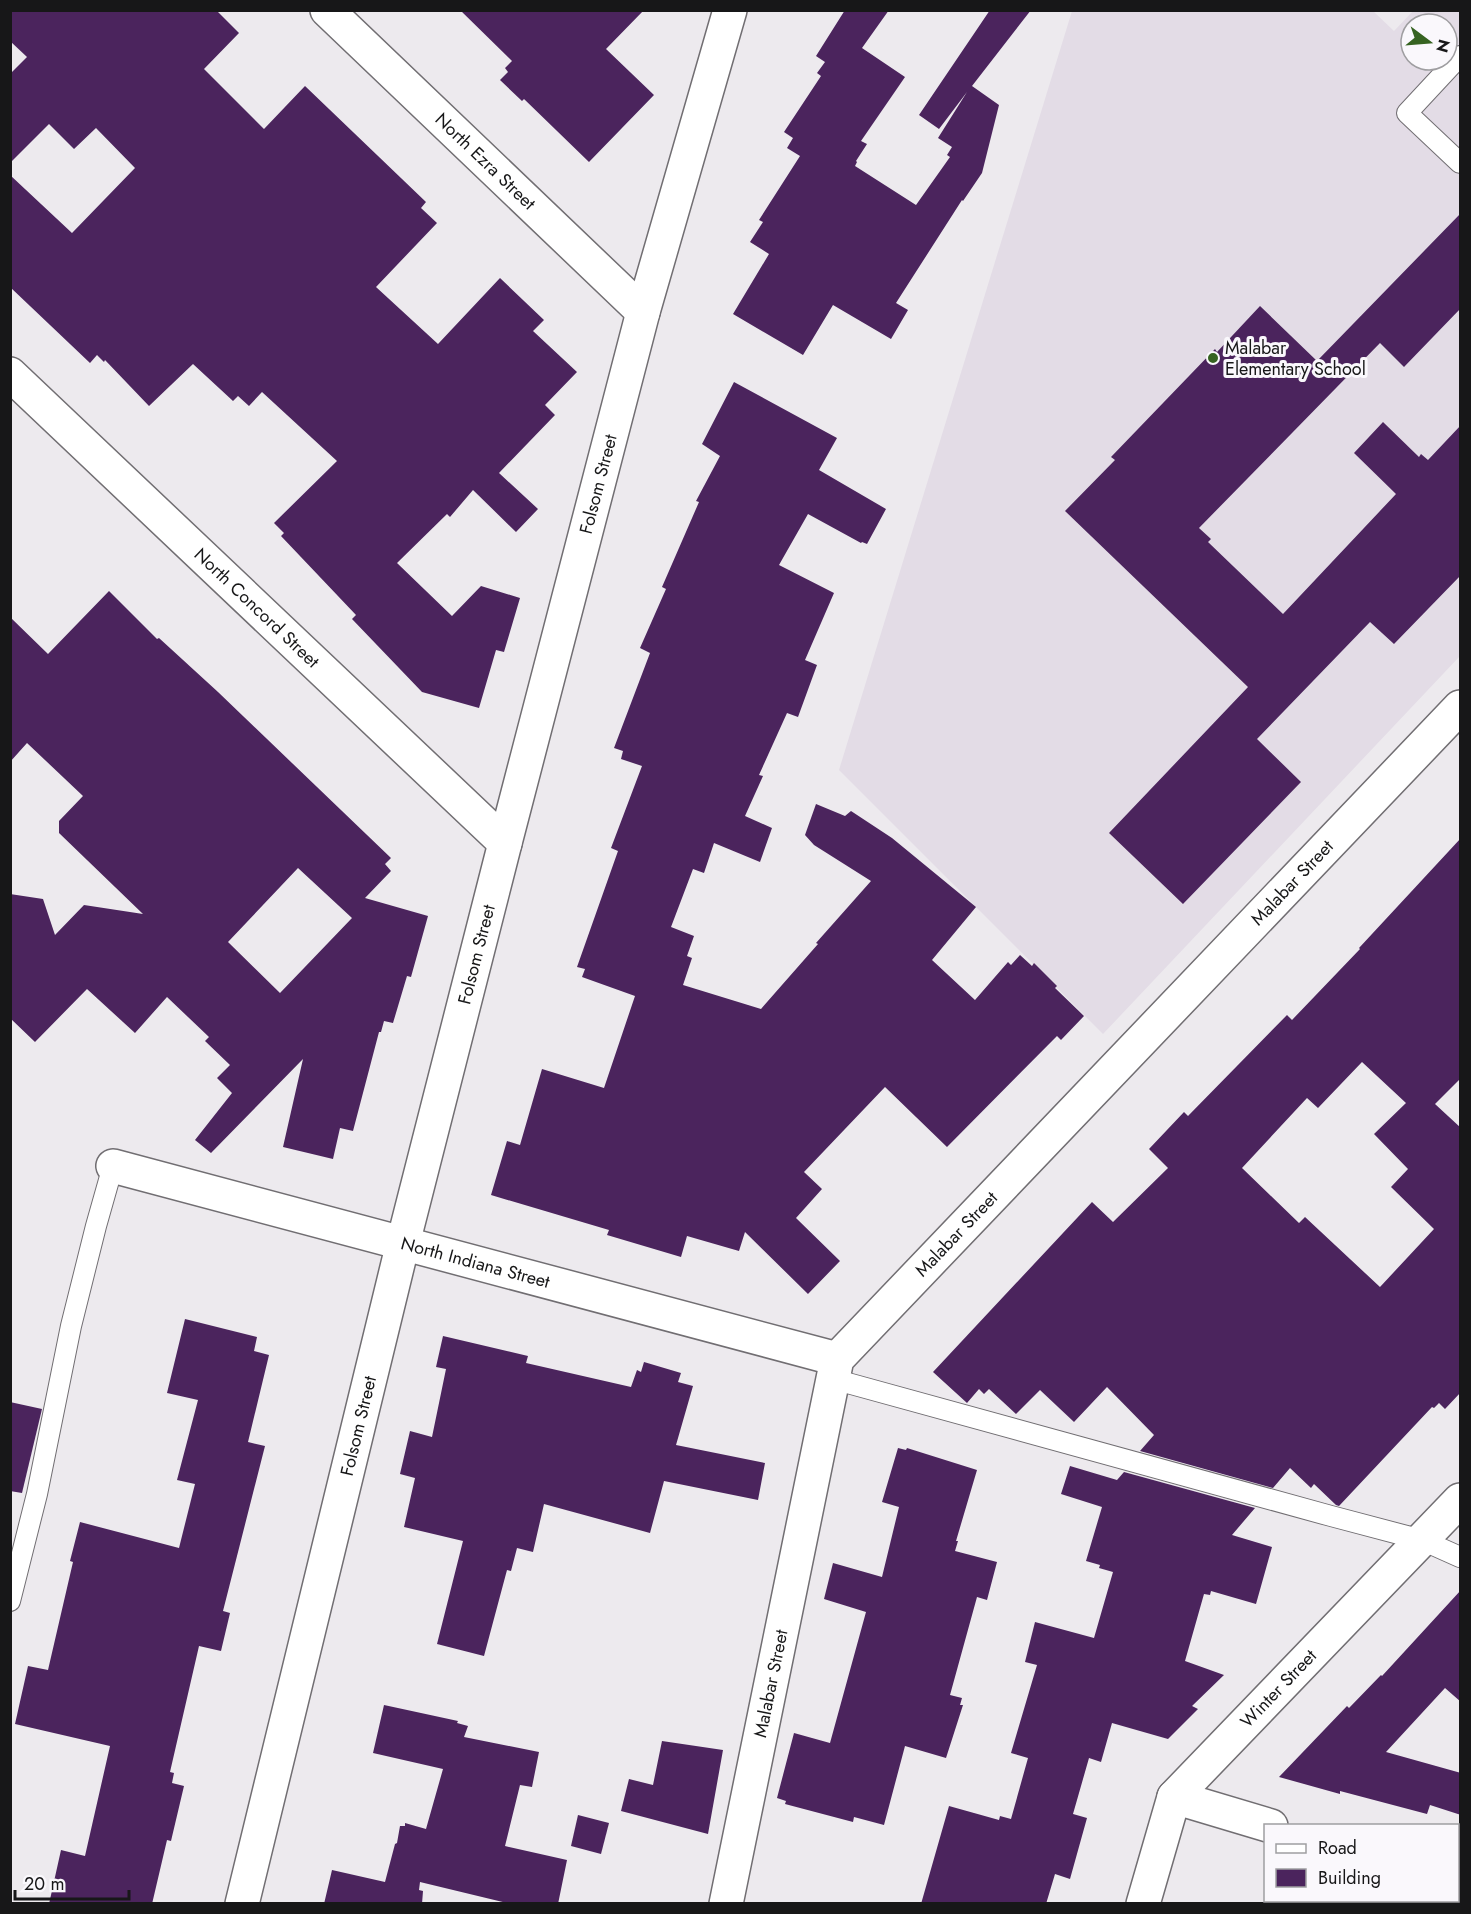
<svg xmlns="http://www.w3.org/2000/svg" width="1471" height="1914" viewBox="0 0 1471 1914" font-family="Jost,sans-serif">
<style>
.built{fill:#e3dce6;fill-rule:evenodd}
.building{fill:#4b245d;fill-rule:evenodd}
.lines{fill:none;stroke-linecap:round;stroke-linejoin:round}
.lane-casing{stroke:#716e72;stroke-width:22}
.street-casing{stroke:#716e72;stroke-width:36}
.lane{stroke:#fff;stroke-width:20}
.street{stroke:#fff;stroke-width:33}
.poi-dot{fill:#366321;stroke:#faf8fc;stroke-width:2}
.labels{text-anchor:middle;stroke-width:6;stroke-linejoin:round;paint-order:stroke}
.street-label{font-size:18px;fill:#171718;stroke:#faf8fc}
.poi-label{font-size:18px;fill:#171718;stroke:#faf8fc;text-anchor:start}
</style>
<rect width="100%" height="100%" fill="#edeaee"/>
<path class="built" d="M1072,11h301l21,20 19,-20h47v645l-357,378 -264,-264zM1411,24h36v36h-36z"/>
<g class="building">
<path d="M10,10h206l23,23 -35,36 60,60 41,-43 121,116 -5,6 16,15 -61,64 62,57 62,-66 44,42 -11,11 44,41 -32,33 10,10 -56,58 39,36 -22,23 -43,-42 -23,27 -3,-3 -50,49 55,53 29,-30 39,12 -16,54 -8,-2 -17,58 -57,-16 -70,-73 4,-4 -75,-79 3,-3 -10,-10 63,-62 -75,-69 -13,14 -11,-10 -5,5 -40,-37 -44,42 -44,-46 -1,2 -7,-7 -7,8 -80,-76v-112l62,58 63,-65 -39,-40 -22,21 -25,-25 -39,39v-89l17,-17 -17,-16z"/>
<path d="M460,10h184l-38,39 48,46 -65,67 -65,-63 -2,2 -22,-21 8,-8 -3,-4 7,-7z"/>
<path d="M845,10h44l-27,38 43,29 -44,64 6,3 -11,17 1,1 -2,4 61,39 34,-48 -3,-2 5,-8 -14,-9 29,-46 -28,37 -20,-14 71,-105h41l-59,76 27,19 -17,68 -19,28 -1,-1 -66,103 12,7 -17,29 -58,-34 -30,50 -70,-41 36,-60 -19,-12 13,-20 -4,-2 41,-64 -13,-8 6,-10 -9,-6 37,-56 -4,-3 8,-11 -9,-6z"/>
<path d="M1461,213v95l-57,59 -24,-24 -181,185 12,11 -3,3 75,72 113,-120 -42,-41 29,-31 36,35 2,-3 7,6 33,-35v150l-67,69 -24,-22 -113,117 44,43 -118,122 -74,-71 139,-146 -183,-176 50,-51 -4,-3 104,-108 2,3 43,-46 57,55z"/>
<path d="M734,382l103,56 -18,32 67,39 -19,35 -5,-2 -1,1 -53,-29 -29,51 55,28 -29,67 12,5 -19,52 -11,-4 -28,62 4,1 -18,40 27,12 -12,34 -46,-19 -10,30 -11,-4 -22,58 23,9 -7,20 5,2 -9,27 78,24 57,-65 -2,-1 55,-62 -57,-36 -9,-10 11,-31 29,12 6,-5 41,27 84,69 -44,53 43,40 33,-38 3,3 9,-10 12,11 2,-3 23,23 -2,2 29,28 -23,24 -4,-4 -110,111 -62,-60 -81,85 18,17 -26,29 44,43 -32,33 -63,-62 -6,19 -52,-15 -6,21 -74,-22 2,-5 -118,-35 16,-54 13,4 22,-76 62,19 31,-92 -53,-19 3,-8 -8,-2 41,-116 -7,-3 31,-82 -21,-7 2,-8 -9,-3 36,-95 -10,-5 26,-59 -4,-2 37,-85 -3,-1 24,-45 -18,-12z"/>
<path d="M109,591l48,48 2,-1 59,54 173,166 -6,6 6,7 -26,27 63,18 -17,61 -4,-1 -14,47 -9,-2 -3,11h-2l-26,99 -13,-3 -7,31 -50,-12 20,-88 -92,94 -16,-13 37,-47 -15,-15 13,-13 -25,-24 4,-4 -42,-40 -32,36 -48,-44 -52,53 -25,-24v-124l33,5 12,36 29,-30 59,9 -84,-81v-12l24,-25 -56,-53 -17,19v-145l38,37zM298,868l54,50 -72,75 -52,-51z"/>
<path d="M1461,838v240l-26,26 26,24v264l-16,17 -6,-6 -5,5 -2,-1 -93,99 -3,-1 -22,-21 -3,4 -21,-20 -17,20 -133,-37 14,-16 -47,-48 -33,35 -34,-32 -24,24 -27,-25 -5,5 -5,-5 -12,14 -34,-31 159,-170 21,20 55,-54 -19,-19 35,-37 4,4 99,-101 5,5 68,-71 -1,-1zM1362,1062l44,41 -32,31 34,35 -17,18 43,42 -54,58 -75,-70 -6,6 -57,-55 65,-70 11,10z"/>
<path d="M185,1319l72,18 -3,14 15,4 -21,87 17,4 -42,165 7,2 -9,38 -22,-5 -29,126 4,1 -2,10 12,3 -13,55 -4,-1 -15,64h-103l12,-54 24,6 25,-110 -95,-22 13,-58 20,4 25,-108 -3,-1 10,-39 99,26 16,-64 -18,-4 21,-80 -31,-7z"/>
<path d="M443,1336l85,20 -2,7 105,24 6,-17 4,2 3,-10 37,11 -3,9 15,4 -17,59 89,18 -7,37 -94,-19 -14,52 -106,-29 -11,48 -16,-4 -6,23 -4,-1 -23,86 -47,-12 26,-103 -59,-14 11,-49 -15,-4 10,-43 22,6 14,-68 -10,-2z"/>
<path d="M10,1402l32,7 -20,84 -12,-2z"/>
<path d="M898,1448l8,2 1,-2 70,22 -21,71h2l-3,10 42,11 -10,38 -10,-3 -27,98 12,3 -2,7h3l-17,53 -41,-12 -21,79 -30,-8 -1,5 -68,-18 1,-3 -9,-3 17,-65 36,10 36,-131 -42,-13 9,-36 49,14 17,-70 -17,-5z"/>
<path d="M1070,1466l47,14 7,-8 131,36 -23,27 40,12 -16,57 -45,-13 -1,4 -6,-1 -19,67 39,14 -32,31 6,3 -30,30 -56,-16 -11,39 -12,-4 -16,56 14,4 -17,61 -15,-5 -9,30h-125l28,-98 50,14 1,-4 11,3 17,-61 -17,-5 26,-88 -12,-3 10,-40 59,16 19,-66 -14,-4 1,-3 -14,-4 16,-54 -41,-13z"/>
<path d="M1461,1590v112l-16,-14 -59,64 75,21v42l-31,-10 -3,9 -87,-23v3l-61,-17 68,-71 2,2 32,-33 1,1z"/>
<path d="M384,1705l74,16 -1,2 11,3 -4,11 75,15 -7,35 -12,-2 -15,61 62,14 -9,44h-47l-91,-22 -1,8 4,1 -1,13h-98l8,-34 53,12 10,-38 2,-1 3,-17h5v-3l21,6 17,-60 -70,-16z"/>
<path d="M662,1741l61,9 -15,84 -87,-23 8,-32 24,6z"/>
<path d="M578,1815l31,8 -8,31 -30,-8z"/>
</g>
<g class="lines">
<g class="lane-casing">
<g id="lane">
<path d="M1460,56l-53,57 53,50"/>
<path d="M833,1379l498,137 91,24 38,17"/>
<path d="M10,1601l27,-107 34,-168 25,-100 17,-60"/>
</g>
</g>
<g class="street-casing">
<g id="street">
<path id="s1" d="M327,10l316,302"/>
<path id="s2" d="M10,374l495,469"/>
<path id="s3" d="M113,1166l724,193"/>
<path d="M1174,1797l97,29"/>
<path d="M1458,1879l2,1"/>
<path id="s4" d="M242,1904l161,-661 102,-400 138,-531 87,-302"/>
<path id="s5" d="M726,1904l111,-545 623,-652"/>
<path id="s6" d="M1143,1904l31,-107 286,-297"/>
</g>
</g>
<use href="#lane" class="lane"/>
<use href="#street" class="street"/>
</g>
<circle class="poi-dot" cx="1213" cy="358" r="6"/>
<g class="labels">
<g class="street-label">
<text dy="6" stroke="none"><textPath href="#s1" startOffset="219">North Ezra Street</textPath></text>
<text dy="6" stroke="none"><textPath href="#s4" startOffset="1464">Folsom Street</textPath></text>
<text dy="6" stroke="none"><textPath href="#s2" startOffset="340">North Concord Street</textPath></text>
<text dy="6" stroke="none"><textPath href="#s5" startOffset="1215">Malabar Street</textPath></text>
<text dy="6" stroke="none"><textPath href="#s4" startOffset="978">Folsom Street</textPath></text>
<text dy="6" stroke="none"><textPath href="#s5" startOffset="729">Malabar Street</textPath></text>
<text dy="6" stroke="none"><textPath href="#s3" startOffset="375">North Indiana Street</textPath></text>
<text dy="6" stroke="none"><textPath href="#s4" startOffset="492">Folsom Street</textPath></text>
<text dy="6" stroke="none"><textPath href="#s5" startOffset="225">Malabar Street</textPath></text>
<text dy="6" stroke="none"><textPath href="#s6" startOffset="262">Winter Street</textPath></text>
</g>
<g class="poi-label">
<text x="1225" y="354">Malabar<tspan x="1225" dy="21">Elementary School</tspan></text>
</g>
</g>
<rect width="1471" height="1914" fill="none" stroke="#171718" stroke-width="24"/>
<rect x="1264" y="1824" width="195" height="78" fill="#faf8fc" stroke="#9f9ea1" stroke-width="1.5"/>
<rect x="1276" y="1844" width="30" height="9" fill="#ffffff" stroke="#9f9ea1" stroke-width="1.5"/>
<text x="1318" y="1854" font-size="18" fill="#171718">Road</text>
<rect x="1276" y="1869" width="30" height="18" fill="#4b245d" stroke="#9f9ea1" stroke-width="1.5"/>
<text x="1318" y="1884" font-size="18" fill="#171718">Building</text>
<g transform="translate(1429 42) rotate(106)"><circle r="28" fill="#faf8fc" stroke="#9f9ea1" stroke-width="1.5"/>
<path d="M0-4.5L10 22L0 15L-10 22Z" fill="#366321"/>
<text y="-9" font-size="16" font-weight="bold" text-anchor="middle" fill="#171718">N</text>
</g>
<path d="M15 1890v9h114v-9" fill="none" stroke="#171718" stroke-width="3"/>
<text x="24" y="1890" font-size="18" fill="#171718" stroke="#faf8fc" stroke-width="4.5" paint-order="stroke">20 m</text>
</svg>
